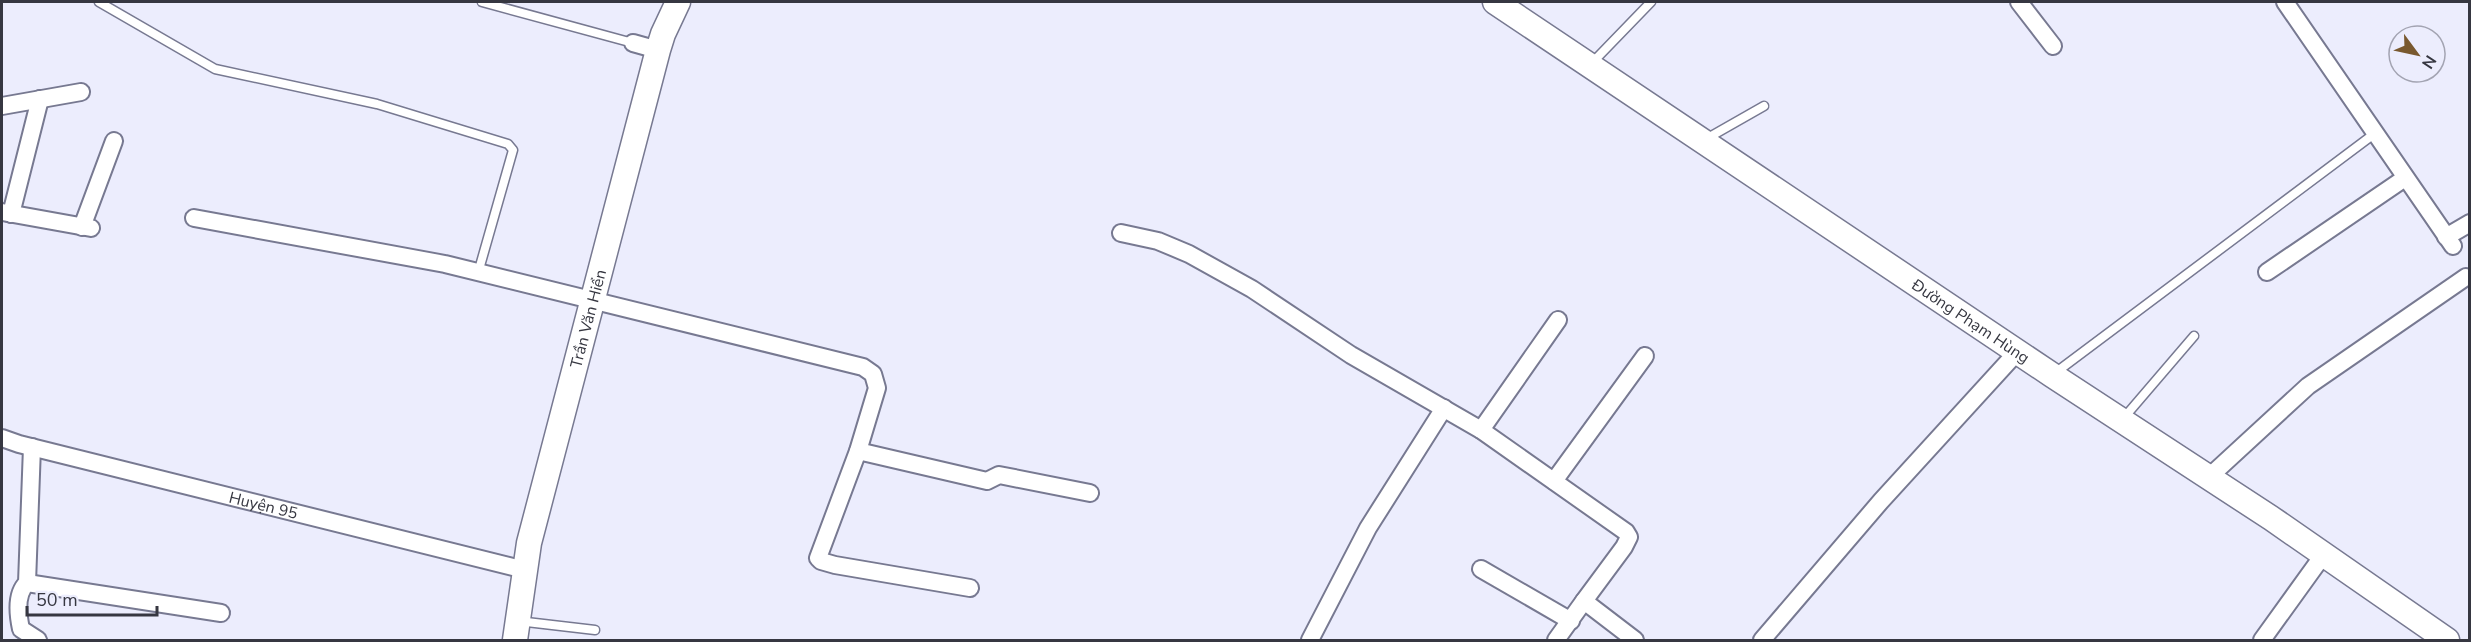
<svg xmlns="http://www.w3.org/2000/svg" width="2471" height="642" viewBox="0 0 2471 642" font-family="'Nunito Sans',sans-serif">
<style>
.lines{fill:none;stroke-linecap:round;stroke-linejoin:round}
.lane-casing{stroke:#777991;stroke-width:11}
.street-casing{stroke:#777991;stroke-width:20}
.secondary-casing{stroke:#777991;stroke-width:27}
.lane{stroke:#fff;stroke-width:8}
.street{stroke:#fff;stroke-width:16}
.secondary{stroke:#fff;stroke-width:24}
.labels{text-anchor:middle;stroke-width:6;stroke-linejoin:round;paint-order:stroke}
.street-label{font-size:16px;fill:#363741;stroke:#ecedfd}
</style>
<rect width="100%" height="100%" fill="#ecedfd"/>
<g class="lines">
<g class="lane-casing">
<g id="lane">
<path d="M99,2l116,67 162,35 131,40 5,6 -35,123"/>
<path d="M482,2l151,41"/>
<path d="M1590,65l61,-63"/>
<path d="M1706,139l58,-33"/>
<path d="M2055,373l319,-239"/>
<path d="M2122,420l72,-84"/>
<path d="M518,621l77,9"/>
</g>
</g>
<g class="street-casing">
<g id="street">
<path d="M2019,2l34,44"/>
<path d="M2285,2l168,244"/>
<path d="M633,43l25,7"/>
<path d="M2,106l79,-14"/>
<path d="M2,212l89,16"/>
<path d="M11,214l29,-115"/>
<path d="M194,218l251,46 418,103 10,7 4,14 -19,63 -40,107 3,3 14,4 135,23"/>
<path d="M82,227l32,-86"/>
<path d="M1121,233l37,8 31,13 63,35 99,66 130,75 145,102 3,5 -5,10 -40,54 51,39"/>
<path d="M2446,237l24,-14"/>
<path d="M2267,272l138,-94"/>
<path d="M1481,430l77,-110"/>
<path id="s1" d="M2,438l17,6 506,126"/>
<path d="M32,447l-5,136c-12,11 -9,32 -6,46l17,11"/>
<path d="M858,451l129,30 12,-6 91,18"/>
<path d="M2208,478l100,-92 158,-109"/>
<path d="M1554,481l91,-125"/>
<path d="M1481,569l90,52"/>
<path d="M27,583l194,30"/>
<path d="M1310,640l58,-112 76,-120"/>
<path d="M1556,640l28,-39"/>
<path d="M1762,640l119,-139 137,-150"/>
<path d="M2262,640l62,-86"/>
</g>
</g>
<g class="secondary-casing">
<g id="secondary">
<path id="s2" d="M1495,2l557,373 219,143 176,122"/>
<path id="s3" d="M515,640l14,-97 129,-493 5,-16 15,-32"/>
</g>
</g>
<use href="#lane" class="lane"/>
<use href="#street" class="street"/>
<use href="#secondary" class="secondary"/>
</g>
<g class="labels">
<g class="street-label">
<text dy="6" stroke="none"><textPath href="#s3" startOffset="330">Trần Văn Hiển</textPath></text>
<text dy="6" stroke="none"><textPath href="#s2" startOffset="573">Đường Phạm Hùng</textPath></text>
<text dy="6" stroke="none"><textPath href="#s1" startOffset="270">Huyện 95</textPath></text>
</g>
</g>
<rect width="2471" height="642" fill="none" stroke="#363741" stroke-width="6"/>
<g transform="translate(2417 54) rotate(123)"><circle r="28" fill="#ecedfd" stroke="#a3a4b2" stroke-width="1.5"/>
<path d="M0-4.5L10 22L0 15L-10 22Z" fill="#79592f"/>
<text y="-9" font-size="16" font-weight="bold" text-anchor="middle" fill="#363741">N</text>
</g>
<path d="M27 606v9h130v-9" fill="none" stroke="#363741" stroke-width="3"/>
<text x="36" y="606" font-size="18" fill="#363741" stroke="#ecedfd" stroke-width="4.5" paint-order="stroke">50 m</text>
</svg>
